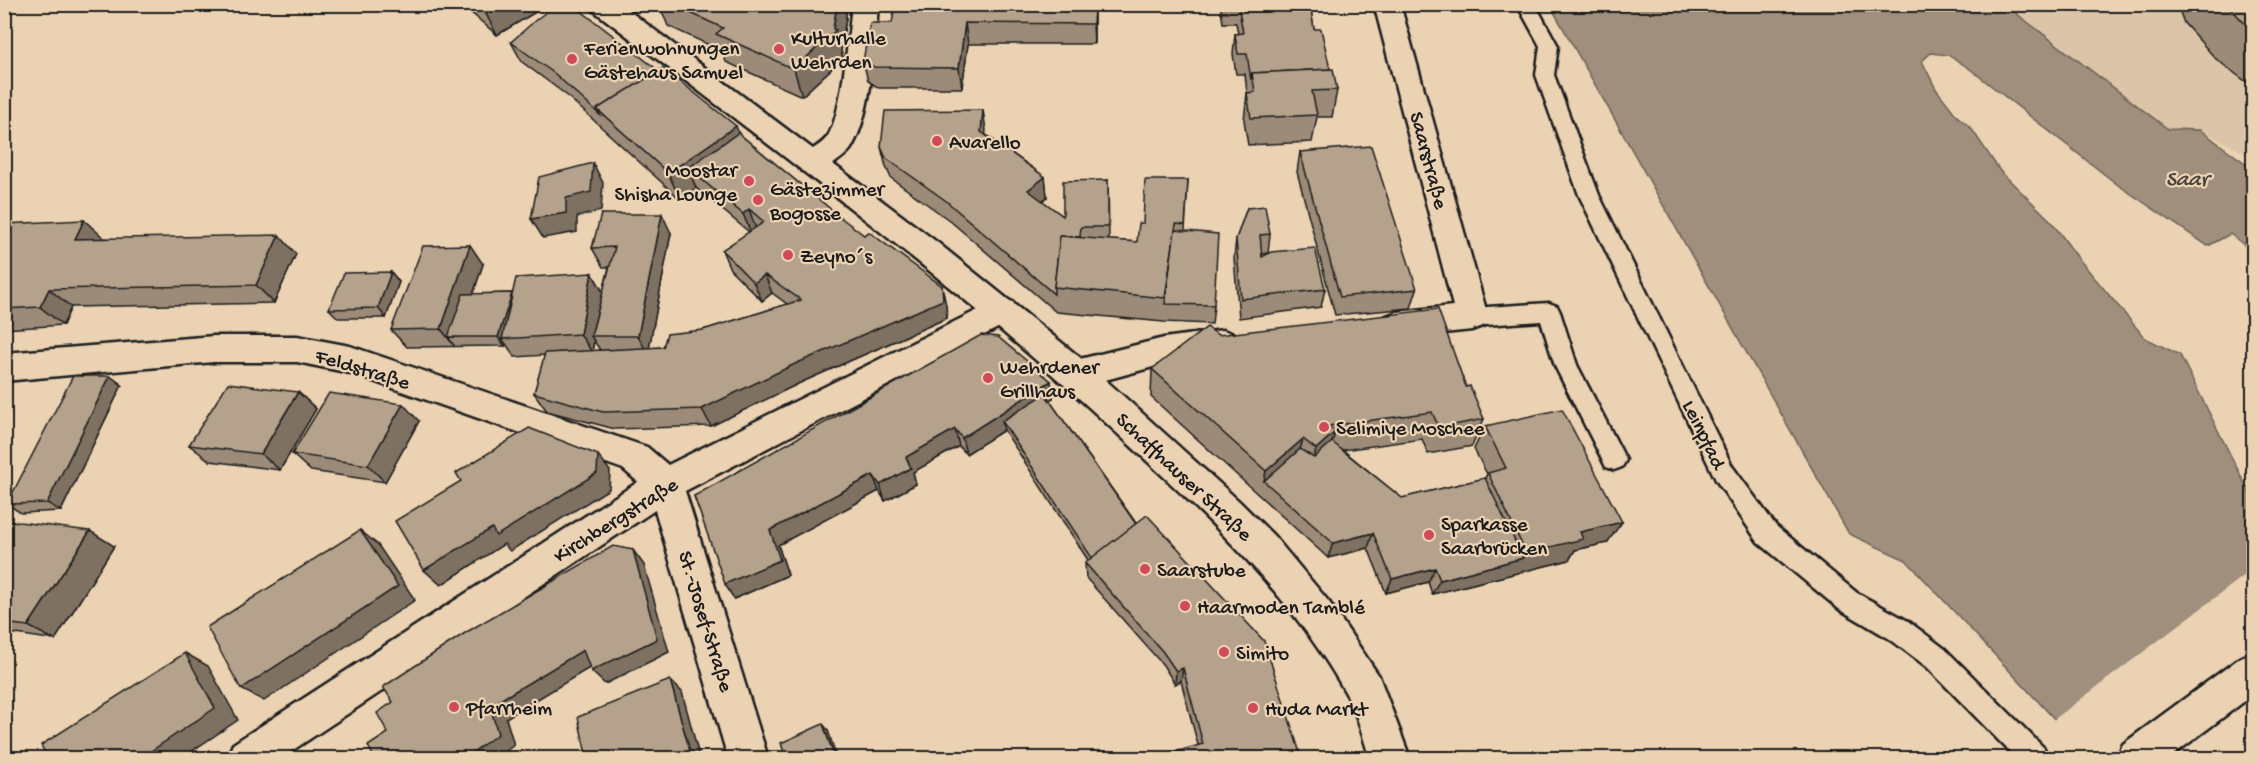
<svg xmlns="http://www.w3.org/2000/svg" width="2258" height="763" viewBox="0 0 2258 763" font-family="'Gochi Hand',sans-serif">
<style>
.built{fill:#dbc4a7}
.water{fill:#9f8f7c;stroke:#6b6156;stroke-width:1.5}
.pier{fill:#ebd2b3}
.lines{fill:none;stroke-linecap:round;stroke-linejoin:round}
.lane-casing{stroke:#1c1c1c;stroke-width:5}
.street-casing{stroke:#1c1c1c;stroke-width:5}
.secondary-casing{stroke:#1c1c1c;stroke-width:5}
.lane{fill:#ebd2b3;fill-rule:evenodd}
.street{fill:#ebd2b3;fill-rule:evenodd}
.secondary{fill:#ebd2b3;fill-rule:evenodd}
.wall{fill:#9c8b78;stroke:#1c1c1c;stroke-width:1.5;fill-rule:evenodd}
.shaded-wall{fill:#7f7162;stroke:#1c1c1c;stroke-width:1.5}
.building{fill:#b5a28c;stroke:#1c1c1c;stroke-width:1.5}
.poi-dot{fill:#d1495b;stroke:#ebd2b3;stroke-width:2}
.labels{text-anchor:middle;stroke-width:4.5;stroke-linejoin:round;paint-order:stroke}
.poi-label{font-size:21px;fill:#1c1c1c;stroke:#ebd2b3;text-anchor:start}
.street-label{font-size:21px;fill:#1c1c1c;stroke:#ebd2b3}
.water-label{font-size:22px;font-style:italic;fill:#4a443e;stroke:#ebd2b3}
</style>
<rect width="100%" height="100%" fill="#ebd2b3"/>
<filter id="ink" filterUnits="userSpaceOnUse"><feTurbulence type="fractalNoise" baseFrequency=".0167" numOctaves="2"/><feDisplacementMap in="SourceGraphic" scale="12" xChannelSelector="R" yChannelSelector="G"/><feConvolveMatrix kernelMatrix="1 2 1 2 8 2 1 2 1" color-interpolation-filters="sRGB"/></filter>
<g filter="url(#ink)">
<path class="built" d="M2005,5h248v152l-52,-27 -33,-1z"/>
<path class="water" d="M1550,5h455l163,124 32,1 53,39v83l-23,-18 -22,12 -90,-61 -152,-119 -18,-11 -17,-2 -9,8 14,28 21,27 14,12 29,43 51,50 27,37 67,80 35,17 73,145v258l-192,-32 -155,-166 -57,-26z"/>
<path class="pier" d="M2253,569v189h-172l-29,-37z"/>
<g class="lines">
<g class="lane-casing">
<g id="lane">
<path d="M1517,4h18l23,42 -4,29 45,120 133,271 44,60 81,67 51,28 37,28 99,99 3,10h-31l-89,-91 -37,-28 -51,-30 -81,-67 -42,-62 -137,-285 -43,-120 4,-29z"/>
<path d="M1549,303l8,3 3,6 17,53 49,95 -4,7 -8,3 -8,-3 -51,-101 -14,-45 -69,5 -8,-3 -3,-6 3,-6 8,-3z"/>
</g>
</g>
<g class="street-casing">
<g id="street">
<path d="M852,4h26c-3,40 -6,113 -28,146 -5,6 -12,10 -18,15 -11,7 -18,10 -30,6l-5,-8c8,-13 23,-15 31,-27 14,-21 21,-104 24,-132z"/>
<path d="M1374,4h26l88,313 -5,9 -11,4 -75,8 -11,-4 -5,-9 5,-9 11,-4 56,-6z"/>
<path d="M1002,298l11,4 5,9 -5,9 -328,171 83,267h-40l-73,-248 -374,248h-54l6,-14 405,-262 -15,-13 -273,-96 -53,-11h-83l-210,19v-28l210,-17h83l53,10 285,97 12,4 21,18z"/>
<path d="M1223,330l11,4 5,9 -5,9 -11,4 -59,8 -88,24 -12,-4 -4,-10 4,-10 12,-4 88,-22z"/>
</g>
</g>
<g class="secondary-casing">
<g id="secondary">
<path d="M589,4h31l318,239 150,121 152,138 34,34 55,66 50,74 31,82h-40c-7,-19 -12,-43 -22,-61 -58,-105 -144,-183 -230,-263 -165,-154 -347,-287 -525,-424z"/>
<path d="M2254,652v42l-85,64h-52l6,-14 118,-87z"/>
</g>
</g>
<use href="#lane" class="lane"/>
<use href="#street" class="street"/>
<use href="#secondary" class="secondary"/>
</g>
<g class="wall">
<path d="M461,4h88l-52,31z"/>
<path d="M659,4h187v14l-5,33 2,7 -41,38 -76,-34 -4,-11 -54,-25z"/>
<path d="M967,4v3l127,1v36h-126l-6,44h-83l-11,-7 -5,-20 29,-38z"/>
<path d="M1220,4h90l4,25 23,61 -5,27h-15l-5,25 -64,3 -4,-25 3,-27 -2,-19h-9l-3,-20 2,-20h3l-2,-11h-13z"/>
<path d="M2177,4h76v83l-37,-28 -32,-36z"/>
<path d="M511,42l227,91 208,172 1,13 -145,64 -91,44 -96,3 -68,-18 -13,-18 11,-38 -30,2 -9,-13 -1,2 -98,1 -16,-17 92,-66 -10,30 39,-1 80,-20 11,19 6,-25h-6l-11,-19 79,-15 -22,115 14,-1 40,-17 84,-26 -15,-11 -10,8 -32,-32 -8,-19 27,-18 -53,-44 -16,11 -115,-105 -43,-32zM594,341l6,9 -8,1z"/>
<path d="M983,110l2,24 60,43 2,20 -5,4 21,15 45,-36 1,60 28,2 6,-19 45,-43 -3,51 29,74 -2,19 -48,-2 -108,-10 -107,-92 -58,-42 -5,-11 -5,-20z"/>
<path d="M1300,152l117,137 -6,19 -76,7 -38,-143z"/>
<path d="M1247,208l23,26 -2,19 -6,1v3l63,32 -4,18 -82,11 -5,-60 2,-19z"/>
<path d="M4,224l101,14 191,16 -22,49 -203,4 -8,18 -59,4z"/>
<path d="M391,272l8,10 -13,36h-48l-9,-9z"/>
<path d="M1218,335l248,52 18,32 -12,27 -44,8 -6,-15 -79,11 59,48 83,-20 2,-4 -13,-25 11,-23 122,117 -32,7 -6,10 -137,34 -4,-12 -42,11 -18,-45 -40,10 -177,-161 1,-28z"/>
<path d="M110,376l12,9 -61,126 -40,2 -14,-9z"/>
<path d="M1051,381l2,17 -4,2 252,356 8,3 -111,-14 -17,-64 -6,3 -12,-19 -77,-87 -1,-15 3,-3 -84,-130 -38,24 -7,-8 -46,26 3,12 -31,17 -6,-10 -101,54 10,30 -54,24 -40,-103z"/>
<path d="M298,392l18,17 -36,61 -70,-9 -21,-16z"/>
<path d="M419,421l-34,61 -74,-11 -19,-17z"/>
<path d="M4,520l110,26 -59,94 -51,-8z"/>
</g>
<g class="shaded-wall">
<path d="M503,4h46l-52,31 -11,-21z"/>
<path d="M837,4h9v14l-5,33 2,7 -41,38 -8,-27 39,-40z"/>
<path d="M1094,8v36l-1,-20z"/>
<path d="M965,23l3,21 -6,44 -3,-20z"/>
<path d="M983,110l3,20 -2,21 -3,-19z"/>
<path d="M736,126l10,26 -58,16 8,20 -16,11 -12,-26z"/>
<path d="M593,163l10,20 -2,28 -24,6v15l-34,6 -12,-19 35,-21z"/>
<path d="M1045,177l2,20 -17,13 -2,-20z"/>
<path d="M749,209l7,20 -5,4 -8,-19z"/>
<path d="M662,214l9,19 -23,121 -10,-18z"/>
<path d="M84,220l21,19h-30z"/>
<path d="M279,235l17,19 -22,49 -18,-18z"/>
<path d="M470,245l13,19 -24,73h-11l7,10 -14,-18z"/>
<path d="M391,272l8,10 -13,36 -8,-10z"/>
<path d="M592,273l11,19 -12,44 3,5 -2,11 -12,-18z"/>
<path d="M765,275l7,18 -10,8 -8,-18z"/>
<path d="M942,286l4,19 1,13 -145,64 -91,44 -9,-17z"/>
<path d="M49,289l22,18 -8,18 -23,-18z"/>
<path d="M512,293l-4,45 -6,1 4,5 -1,2 -7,-9z"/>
<path d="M110,376l12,9 -61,126 -14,-8z"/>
<path d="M1051,381l2,17 -46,30 -5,-7 2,9 -38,24 -4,-16z"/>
<path d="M298,392l18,17 -36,61 -19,-16z"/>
<path d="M403,404l16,17 -34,61 -17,-17z"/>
<path d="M955,429l4,17 -46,26 3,12 -31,17 -5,-16 26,-28z"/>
<path d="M1335,432l-7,26 -18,17 6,-26z"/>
<path d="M1303,439l-7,26 -32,16 2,-10z"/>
<path d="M598,455l12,16 -1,18 -99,62 -6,-7 -63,41 -17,-15z"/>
<path d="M873,475l6,16 -101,54 10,30 -54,24 -9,-15 45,-54z"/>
<path d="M1622,522l-15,21 -32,7 -6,10 -137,34 8,-14 83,-22 3,-5 54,-21z"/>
<path d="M360,530l18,15 37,55 -151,101 -23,-12z"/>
<path d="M90,531l24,15 -59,94 -27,-14z"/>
<path d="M1373,533l-5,15 -40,10 5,-15z"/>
<path d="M633,550l11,15 25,87 -64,32 -14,-13z"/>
<path d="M1435,568l-7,14 -42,11 6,-14z"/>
<path d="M583,650l13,14 -90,54 8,27 -19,14h-32l27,-53z"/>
<path d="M185,653l23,13 30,54 -58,39h-41z"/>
<path d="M1183,668l-2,13 -6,3 1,-13z"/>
<path d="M670,680l12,12 18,67h-8z"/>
<path d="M823,724l5,6 9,29h-2z"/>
<path d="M30,754l12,5h-10z"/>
</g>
<g class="building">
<path d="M473,4h30l-17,10z"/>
<path d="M558,4h14l87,67 -62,38 4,7 -46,-42 -44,-32 27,-24z"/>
<path d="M671,4h166l-4,25 3,1 -42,39 -78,-35 7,-6z"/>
<path d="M895,4h67v3h64v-3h26l-1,4h43l-1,16 -128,-1 -6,45 -85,-1 -11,-6 7,-38h22z"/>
<path d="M1238,4h72l4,25h7l9,40 -78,4 -1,7 -4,-26h-9l-3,-20 8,-1z"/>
<path d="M2227,4h26v27l-6,-5z"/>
<path d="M663,68l73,58 -68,47 -71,-64z"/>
<path d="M1333,69l4,21 -25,1 5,24 -66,3 -4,-25 8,-1 -3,-19z"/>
<path d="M983,110l-2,22 64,45 -17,13 35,26v-35l45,-1v47h-27l-1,10 -20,-1 -6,51v7l-109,-94 -59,-42 -5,-11 4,-36z"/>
<path d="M738,133l106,87 20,15 5,-3 73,54 1,14 -148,64 -93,45 -99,3 -69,-19 11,-40 118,-6 4,-13 36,-4 98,-30 -36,-25 -11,8 -32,-33 42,-28 -15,-13 -6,5 -55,-46z"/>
<path d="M1371,146l46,143 -77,8 -40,-145z"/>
<path d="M593,163l-2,29 -25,6v15l-35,6 8,-42z"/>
<path d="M1145,180h43l-3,45 -9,-1 -11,74 -111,-11 6,-51 77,6 2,-19h4z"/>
<path d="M1265,206l5,28 -10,1 2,22 9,-5 44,-4 10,41 -84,10 -5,-60 11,-31z"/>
<path d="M601,214h61l-24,122h-47l24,-89 -23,1z"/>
<path d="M84,220l-9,19 204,-4 -23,50 -207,4 -9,18 -36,2v-85z"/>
<path d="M1175,230l43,4 -4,71 -49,-1z"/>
<path d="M470,245l-29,84 -50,1 32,-84z"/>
<path d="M391,272l-13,36 -49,1 15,-36z"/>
<path d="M592,273l-12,61 -78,5 14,-61z"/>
<path d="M512,293l-14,44h-50l15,-43z"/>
<path d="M1438,309l28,78 4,-1 14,33 -45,9 -7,-16 -104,14 7,6 -19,17 -13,-10 -37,32 -114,-102 55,-42 11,8z"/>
<path d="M981,335l17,2 53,44 -89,57 -7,-9 -49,28 5,11 -31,17 -7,-10 -103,55 10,30 -55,24 -31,-88z"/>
<path d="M73,376h37l-63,127 -40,1z"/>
<path d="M228,383l70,9 -37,62 -72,-9z"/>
<path d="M329,393l74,11 -35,61 -76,-11z"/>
<path d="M1045,394l91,130 -44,34 -90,-137z"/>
<path d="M1562,409l60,113 -42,10 3,7 -57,14 -38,-80 18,-5 -21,-42z"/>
<path d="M529,428l69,27 -1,18 -101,63 -4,-8 -68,42 -29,-49 66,-40 -5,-8z"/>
<path d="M1332,442l70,56 83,-20 38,80 -83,22 -5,-12 -43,11 -19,-46 -40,10 -69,-62 36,-32 14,9z"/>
<path d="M1147,515l117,126 37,115 7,-1 1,4h-158l52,-15 -20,-76 -7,3 -13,-19 -78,-89z"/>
<path d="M4,520l86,11 -62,95 -24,-3z"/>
<path d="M360,530l38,56 -157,103 -34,-62z"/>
<path d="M613,546l20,4 24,89 -66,32 -8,-21 -93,56 8,28 -35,25h-88l-7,-13 20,-13 -11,-20 16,-11 -10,-15 82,-54z"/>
<path d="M185,653l30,55 -76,51h-91l-7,-14z"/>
<path d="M670,680l22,79h-105l-9,-42z"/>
<path d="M823,724l12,35h-49l-5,-16z"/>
<path d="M30,754l2,5h-9z"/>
</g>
</g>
<g class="poi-dot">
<circle cx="779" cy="49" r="6"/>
<circle cx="572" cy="59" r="6"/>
<circle cx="937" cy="141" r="6"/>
<circle cx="749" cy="181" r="6"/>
<circle cx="758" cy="200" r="6"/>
<circle cx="788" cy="255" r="6"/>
<circle cx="988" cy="378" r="6"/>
<circle cx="1324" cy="427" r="6"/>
<circle cx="1429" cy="535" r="6"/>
<circle cx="1145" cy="569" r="6"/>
<circle cx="1185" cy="606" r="6"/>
<circle cx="1224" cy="652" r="6"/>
<circle cx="454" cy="707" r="6"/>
<circle cx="1253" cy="708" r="6"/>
</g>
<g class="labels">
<g class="poi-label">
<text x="791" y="44">Kulturhalle<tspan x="791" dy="24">Wehrden</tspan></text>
<text x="584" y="54">Ferienwohnungen<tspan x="584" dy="24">Gästehaus Samuel</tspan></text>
<text x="949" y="148">Avarello</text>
<text x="737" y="176" text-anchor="end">Moostar<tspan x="737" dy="24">Shisha Lounge</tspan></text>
<text x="770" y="195">Gästezimmer<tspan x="770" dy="24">Bogosse</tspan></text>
<text x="800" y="262">Zeyno´s</text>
<text x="1000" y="373">Wehrdener<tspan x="1000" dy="24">Grillhaus</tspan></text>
<text x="1336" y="434">Selimiye Moschee</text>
<text x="1441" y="530">Sparkasse<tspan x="1441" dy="24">Saarbrücken</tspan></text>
<text x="1157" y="576">Saarstube</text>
<text x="1197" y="613">Haarmoden Tamblé</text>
<text x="1236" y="659">Simito</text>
<text x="466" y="714">Pfarrheim</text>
<text x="1265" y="715">Huda Markt</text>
</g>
<g class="street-label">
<text transform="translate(1430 160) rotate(75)" y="7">Saarstraße</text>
<text transform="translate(363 368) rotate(17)" y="7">Feldstraße</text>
<text transform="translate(1705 434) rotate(64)" y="7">Leinpfad</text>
<text transform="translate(1185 476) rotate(43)" y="7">Schaffhauser Straße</text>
<text transform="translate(615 519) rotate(-32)" y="7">Kirchbergstraße</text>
<text transform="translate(707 621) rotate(73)" y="7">St.-Josef-Straße</text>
</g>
<g class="water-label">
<text x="2187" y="185">Saar</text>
</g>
</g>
<rect width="2258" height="763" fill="none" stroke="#ebd2b3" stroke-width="24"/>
<rect x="12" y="12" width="2234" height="739" fill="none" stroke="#1c1c1c" stroke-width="2" filter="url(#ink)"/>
</svg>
